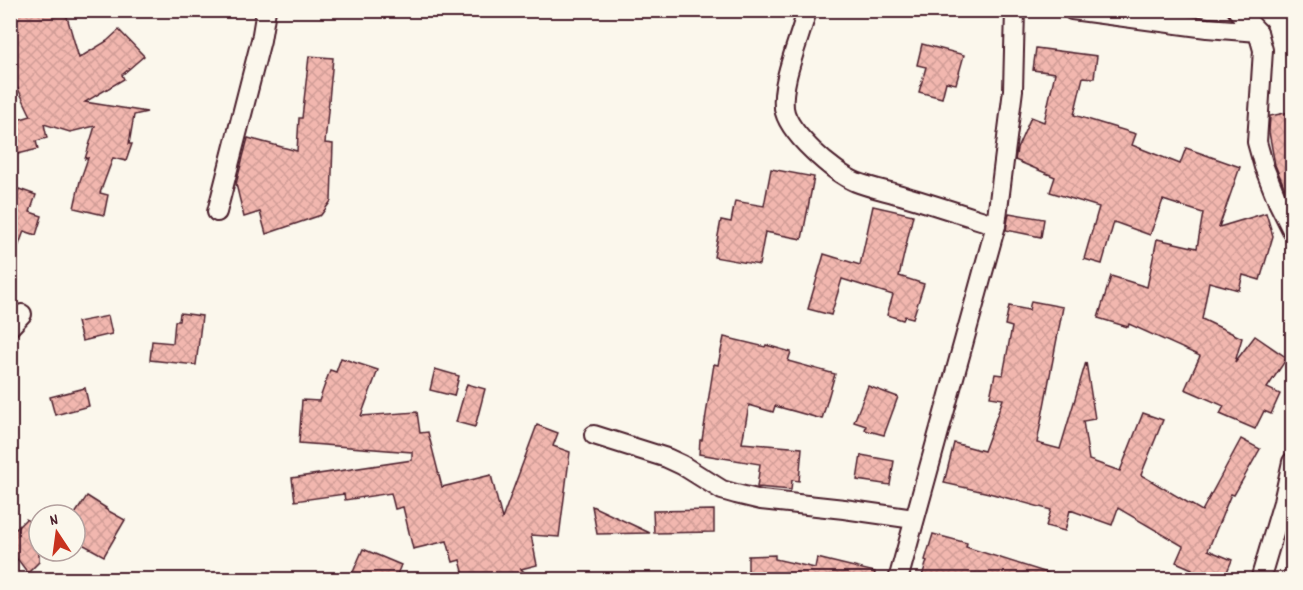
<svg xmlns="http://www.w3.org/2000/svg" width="1303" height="590" viewBox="0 0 1303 590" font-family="Dekko,sans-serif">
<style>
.building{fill:url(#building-cross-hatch);stroke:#4a1f2b;stroke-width:1.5}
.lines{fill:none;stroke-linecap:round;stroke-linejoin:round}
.minor-casing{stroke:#4a1f2b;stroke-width:22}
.minor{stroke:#fbf7ec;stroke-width:18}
</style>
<defs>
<pattern id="building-cross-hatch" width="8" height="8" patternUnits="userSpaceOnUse" patternTransform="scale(1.5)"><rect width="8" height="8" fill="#f2b7af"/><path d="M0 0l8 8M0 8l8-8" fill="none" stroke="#d19d97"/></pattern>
</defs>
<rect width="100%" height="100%" fill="#fbf7ec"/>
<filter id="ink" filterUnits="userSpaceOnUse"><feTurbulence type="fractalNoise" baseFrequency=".0167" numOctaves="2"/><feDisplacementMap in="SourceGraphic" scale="12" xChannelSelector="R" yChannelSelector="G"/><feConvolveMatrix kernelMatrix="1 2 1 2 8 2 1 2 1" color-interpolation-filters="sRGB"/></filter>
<g filter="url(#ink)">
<g class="building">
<path d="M10,10h55l14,48 28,-17 12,-11 25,26 -22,19 2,4 -39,23 62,10 -13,3 -5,29h3l-6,17 -13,-3 -13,35 8,2 -4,20 -30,-7 6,-27 8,-23 -3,1 10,-33 -25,6 -26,-8 3,14 -11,3 2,8 -28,7v-34l21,-6 -21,-44z"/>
<path d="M922,44l42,11 -8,29 -10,-2 -4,16 -23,-6 7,-25 -9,-2z"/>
<path d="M1036,48l61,8 -3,22 -11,-1 -9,38 62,19 -4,11 48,19 6,-16 54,19 -21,60 47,-14 7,23 -13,44 -17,-5 -4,15 -30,-8 -7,37 40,19 -7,24 20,-26 32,22 -20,30 13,6 -9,20 -7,-3 -9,18 -35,-15 4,-8 -39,-17 15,-33 -71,-32 -1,3 -30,-9 13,-42 36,11 10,-48 40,9 6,-35 -40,-13 -13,35 -36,-13 -12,42 -18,-5 15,-52 -49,-15 5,-15 -40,-17 2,-11 14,-32 13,5 11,-49 -22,-3z"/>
<path d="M309,56l24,2 -8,85 8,1 -2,57 -10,14 -55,19 -6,-22 -16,5 -8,-33 12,-46 49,13 2,-33h3z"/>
<path d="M1290,112l3,15 -1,78 -17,-40 -6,-33 1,-16z"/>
<path d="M771,169l43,8 -12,62 -37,-7 -6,33 -45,-8 7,-37 10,2 4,-21 29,5z"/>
<path d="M19,189l17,6 -6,17 12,4 -6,19 -12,-4 -11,30 -3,-1v-54l2,1z"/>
<path d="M873,206l40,9 -14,61 25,8 -11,34 -8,-2 -2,4 -16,-5 6,-20 -51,-16 -11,36 -23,-6 16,-55 36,11z"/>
<path d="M1009,213l35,6 -3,18 -35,-7z"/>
<path d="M1031,301l32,6 -26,136 23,6 26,-87 9,57 -12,2 6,39 31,11 23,-58 20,7 -22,55 61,36 39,-72 19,10 -26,46 -3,-1 -23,56 24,10 -8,19h-21l-13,-5 2,-5 -16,-7 7,-16 -65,-38 -6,17 -42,-15 -5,21 -19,-5 5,-16 -62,-17 -45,-10 10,-40 30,8 19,-52 -13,-2 5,-23 8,1 9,-48 -7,-2 4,-19 20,4z"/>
<path d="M180,313l22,3 -6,49 -46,-5 2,-19 21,2 2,-22h4z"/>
<path d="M108,316l4,18 -30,7 -5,-19z"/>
<path d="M724,337l41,10 1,-2 25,7 -3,9 47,13 -13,45 -47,-13 -2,6 -24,-7 -7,38 60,5 -3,33 -7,-1 -1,10 -34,-3 3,-23 -61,-10 1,-14h2l12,-76 4,1z"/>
<path d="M341,358l37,12 -17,46 56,-4 3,21 8,-1 14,55 49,-12 11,44 35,-94 21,8 -5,13 17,6 -11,85 -28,-2 6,30 -16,4 10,10h-66l-5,-19 -7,2 -6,-21 -34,8 -10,-42 -8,2 -4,-16 -46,7 -1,-6 -49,7 -3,-23 120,-18v-8l-113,-9 3,-43 17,1 11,-31 6,2z"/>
<path d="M435,369l24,7 -5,20 -24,-6z"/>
<path d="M467,384l18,5 -10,38 -19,-5z"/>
<path d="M868,386l30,11 -14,38 -19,-5 1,-4 -12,-4z"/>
<path d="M85,388l4,18 -34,9 -5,-18z"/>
<path d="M861,455l33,6 -4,24 -33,-5z"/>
<path d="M87,496l19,12 -1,1 20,11 -21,36 -29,-16v-26z"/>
<path d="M592,506l58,27 -53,1z"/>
<path d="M714,510v22l-60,1 -1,-22z"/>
<path d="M26,519l13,12v31l-11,11 -9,-12 -9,-8v-18z"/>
<path d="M933,534l34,9 -1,4 88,28 -1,4h-132l6,-18 -2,-1z"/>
<path d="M363,549l38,16 -6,14h-45z"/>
<path d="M775,555v4l40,9 2,-10 58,14 -1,7h-126v-23z"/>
</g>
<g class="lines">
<g class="minor-casing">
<g id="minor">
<path d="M807,10c-7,29 -26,70 -23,98 3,24 50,65 72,74 15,6 32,9 48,14 31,9 61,19 92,29"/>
<path d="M1072,10l135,18 51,4"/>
<path d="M1237,10l21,22 5,18 -6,92 7,25 14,35 14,28"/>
<path d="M217,212l44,-172 5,-30"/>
<path d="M10,327l12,-13"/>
<path d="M594,435l73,23 15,7 40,25 14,4 25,6 83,9 70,10"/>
<path d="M898,580l98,-355 17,-135 2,-80"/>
<path d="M1260,580l23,-78 9,-40"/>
</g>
</g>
<use href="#minor" class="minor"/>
</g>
</g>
<rect width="1303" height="590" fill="none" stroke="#fbf7ec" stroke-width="36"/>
<rect x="18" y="18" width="1267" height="554" fill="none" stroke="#4a1f2b" stroke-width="2" filter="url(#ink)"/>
<g transform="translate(57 533) rotate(347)"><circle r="28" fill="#fbf7ec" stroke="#b4a19f" stroke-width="1.5"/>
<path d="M0-4.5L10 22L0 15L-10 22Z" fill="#c8321e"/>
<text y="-9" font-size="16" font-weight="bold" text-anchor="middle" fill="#4a1f2b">N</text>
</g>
</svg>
